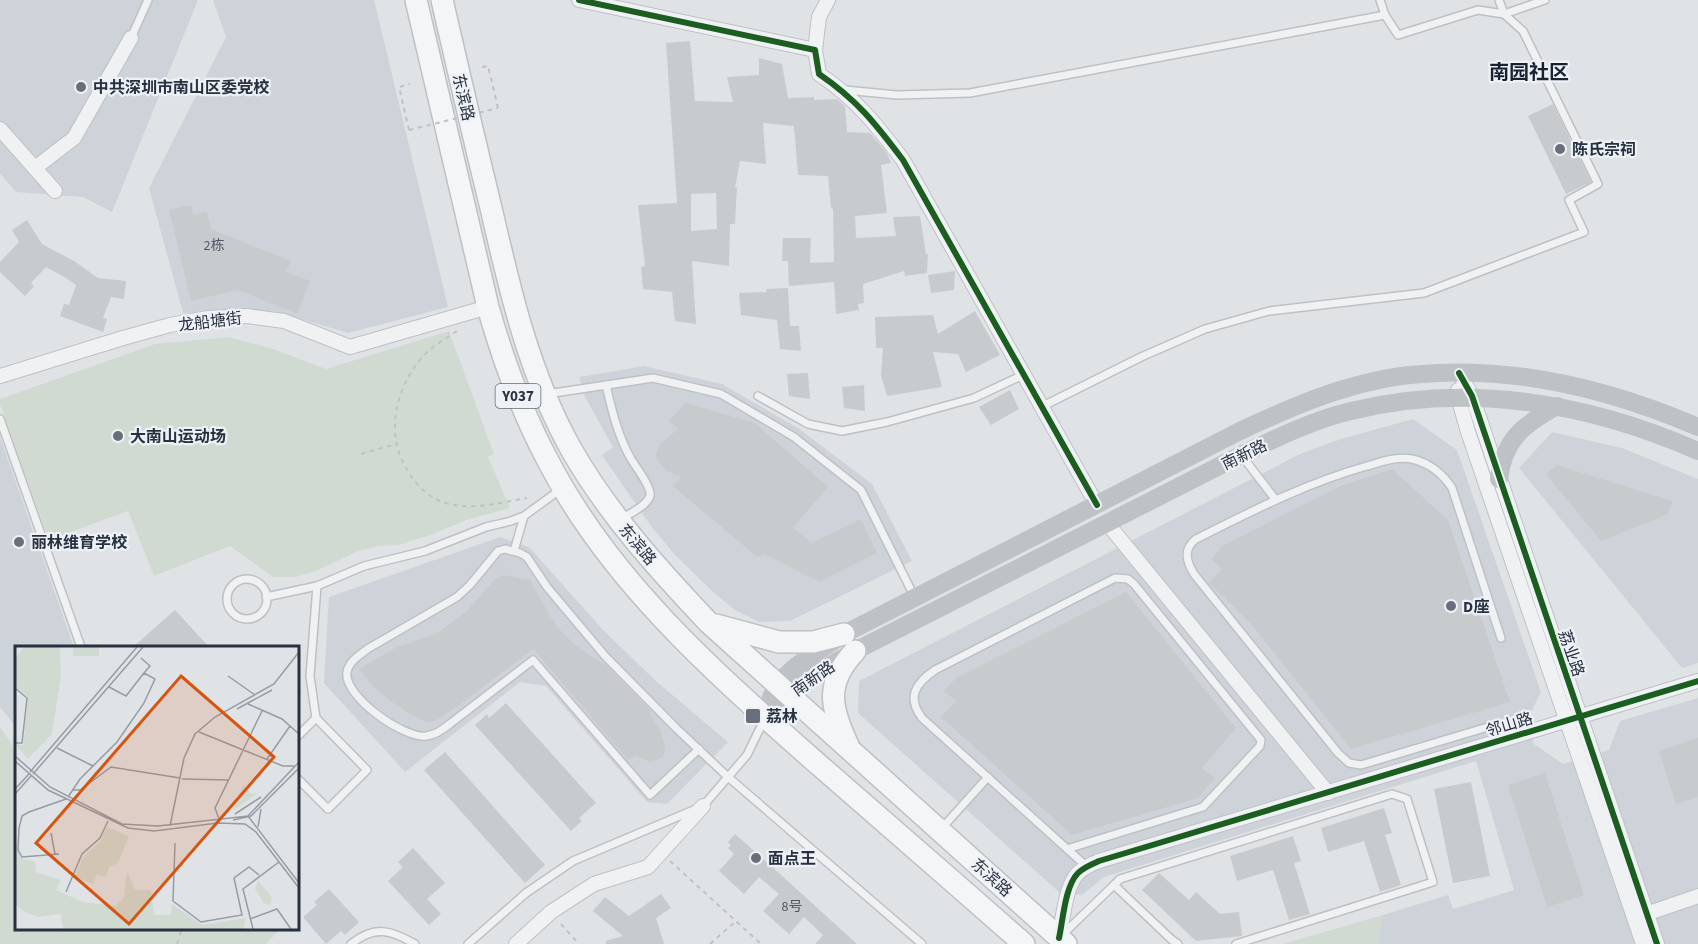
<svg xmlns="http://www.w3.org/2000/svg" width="1698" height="944" viewBox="0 0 1698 944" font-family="'Source Sans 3','Noto Sans SC',sans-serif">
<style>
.built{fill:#ced3da}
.green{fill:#d1dad1}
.building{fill:#c8cbce;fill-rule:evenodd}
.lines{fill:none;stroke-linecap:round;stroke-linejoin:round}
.lane-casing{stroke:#bec1c4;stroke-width:10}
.street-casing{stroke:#bec1c4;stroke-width:16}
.primary-casing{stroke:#bdc0c4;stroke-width:24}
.path{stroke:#c0c1c6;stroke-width:2;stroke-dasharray:4.5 4.5;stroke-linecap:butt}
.lane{stroke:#f0f1f3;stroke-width:7}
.street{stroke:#f0f1f3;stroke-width:14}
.secondary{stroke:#bec1c6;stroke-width:18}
.primary{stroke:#f4f5f6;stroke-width:21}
.path-bridge{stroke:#c0c1c6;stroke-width:2;stroke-dasharray:4.5 4.5;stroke-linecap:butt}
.cycleway-casing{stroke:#eef1f6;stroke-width:10}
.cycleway{stroke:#1b5e20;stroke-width:6}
.poi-dot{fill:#686f7a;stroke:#eef1f6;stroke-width:2}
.labels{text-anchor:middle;stroke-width:4.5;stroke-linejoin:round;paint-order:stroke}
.number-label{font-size:14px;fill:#505864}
.shield{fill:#eef1f6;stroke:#636b77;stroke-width:1.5}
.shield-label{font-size:15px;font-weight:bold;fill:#273140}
.poi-label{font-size:16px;font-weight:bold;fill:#273140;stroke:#eef1f6;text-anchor:start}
.street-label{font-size:16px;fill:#273140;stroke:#eef1f6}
.quarter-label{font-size:20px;font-weight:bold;fill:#192231;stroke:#eef1f6}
.inset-road{fill:none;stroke:#969ca4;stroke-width:1.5}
.view{fill:#d55511;fill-opacity:0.15;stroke:#d55511;stroke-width:3}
.inset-edge{fill:none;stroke:#273140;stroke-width:3}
</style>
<rect width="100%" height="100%" fill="#e0e3e6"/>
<g class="built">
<path d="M0,0h198l-86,212 -29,-15 -67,-5 -16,-19z"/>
<path d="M213,0h161l74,307 -100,26 -74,-22 -91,2 -34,-125 77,-151z"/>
<path d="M644,366l78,18 76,44 74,56 40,77 -122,60 -31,1 -24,-12 -23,-19 -37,-36 -24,-29 -49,-71 11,-8 -28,-50 -6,-20z"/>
<path d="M1413,419l44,31 84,242 -13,26 6,26 29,20 46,-14 11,-29 78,-23v246h-321l6,-29 65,-20 5,14 61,-19 -38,-129 -372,116 -22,18 -23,-3 -201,-179 1,-32 441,-227 41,-15z"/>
<path d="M1552,432l70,16 76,31v184l-16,5 -163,-200z"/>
<path d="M0,437l74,210h-58v80l-16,-20z"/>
<path d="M500,537l29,10 75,84 52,50 72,61 -61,62 -20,-2 -101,-116 -26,-4 -115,90 -81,-89 5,-86z"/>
</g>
<g class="green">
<path d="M449,331l45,123 -6,3 22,51 -44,12 -35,15 -33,10 -19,1 -21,5 -42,20 -22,6h-21l-43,-31 -76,30 -26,-65 -79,29 -49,-136v-5l155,-55 73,-7 42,11 56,21z"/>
<path d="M0,727l16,23v178h265l-15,16h-266z"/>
<path d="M1383,915l-6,29h-94z"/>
</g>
<g class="building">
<path d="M690,41l5,60 38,1 -6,-25 32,-2v-17l23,6 6,34 26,-1v3l23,-1 8,7 2,26 23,1 17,20 4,10 -10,2 6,48 -32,3 1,22 40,-2 -3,-19 27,-1 6,38h2l-1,19 -22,3 -1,-5 -41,13 1,19 -6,1 1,6 -23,4 -2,-32 -45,4 -1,-25h-6l1,-23h28l-1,25 24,-1 -1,-53 -2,-1 -3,-32 -30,-1 -4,-49 -31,-3 3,41 -26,-3 -5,27 2,-1 -2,37h-5l-1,42 -37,-5 4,63 -21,-3 -3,-29 -29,-3 -2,-22 4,-1 -7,-61 39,-2 -11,-160zM716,193l1,36 -26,2v-37z"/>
<path d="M1553,104l38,78 -25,12 -38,-78z"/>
<path d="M191,205l2,10 14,-3 4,17 80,32 -5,11 24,9 -13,33 -59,-24 -47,11 -22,-91z"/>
<path d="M27,220l15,24 32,17 24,17 28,3 -2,18 -13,-2 -8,21 4,1 -4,13 -43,-16 4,-12 5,1 7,-20 -10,-7 -20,-11 -15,16 3,3 -9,10 -25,-24v-10l19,-20 -7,-12z"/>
<path d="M955,271l-1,19 -23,3 -3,-18z"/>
<path d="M788,288l2,38h9l2,25 -21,-2 -3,-29 -36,-5 -2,-22 28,-1 -1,-3z"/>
<path d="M975,311l25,44 -34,17 -8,-18 -25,-2 9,35 -55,9 -6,-21 2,-27h-7l-1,-31 58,-2 5,19z"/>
<path d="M808,373l2,26 -21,-3 -2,-22z"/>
<path d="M864,385l1,26 -21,-3 -2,-21z"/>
<path d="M1010,390l9,19 -28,16 -12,-18z"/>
<path d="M685,403l70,20 73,64 -35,41 19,15 49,-24 16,34 -58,29 -54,-28 -8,3 -84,-71 8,-9 -14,-6 -10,-11 -1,-7 3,-8 19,-16 -9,-8z"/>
<path d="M1557,465l115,36 -4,13 -67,27 -55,-67z"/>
<path d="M1392,469l56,51 62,182 -159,47 -100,-125 -42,-41 13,-14 -11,-10 11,-13 118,-60z"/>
<path d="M503,575l27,5 20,36 10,14 15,15 33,22 43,44 -1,3 10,16 4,12 1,6 -2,9 -12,5 -16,-6 -7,4 -95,-111 -72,55 -24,16 -9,3 -20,-10 -19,-13 -17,-15 -13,-16 36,-21 41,-14 31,-23 27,-31z"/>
<path d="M1126,592l110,136 -34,40 13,10 -17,20 -126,37 -131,-118 15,-16 -12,-10 12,-13z"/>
<path d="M175,610l34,37h-76z"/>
<path d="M506,703l90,100 -17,15 3,3 -11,10 -96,-106 12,-11 2,4z"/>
<path d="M1698,738v59l-22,7 -17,-53z"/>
<path d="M445,752l100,113 -20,18 -101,-113z"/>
<path d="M1545,773l39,122 -37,12 -39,-122z"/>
<path d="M1471,782l19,94 -37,7 -19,-94z"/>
<path d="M1384,808l8,25 -7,2 16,50 -21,7 -16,-51 -36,11 -7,-24z"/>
<path d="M735,834l45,40 77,70h-42l8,-9 -19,-18 -15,17 -26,-23 16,-17 -20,-17 -15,17 -25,-23 15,-17 -6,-6 3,-3 -3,-3z"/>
<path d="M1293,836l8,25 -7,2 16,51 -21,6 -16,-50 -36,11 -7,-25z"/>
<path d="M413,848l32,35 -18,16 14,15 -12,11 -41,-44 15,-14 -5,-5z"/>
<path d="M1159,873l30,27 7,-8 24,22 19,-2 3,24 -46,5 -54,-51z"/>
<path d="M329,889l30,33 -14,13 -4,-4 -15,13 -23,-27 14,-12 -3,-3z"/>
<path d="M661,894l10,14 -15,10 8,26h-58v-3l17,-5 -30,-25 12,-14 24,19z"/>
</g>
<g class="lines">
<g class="lane-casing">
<g id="lane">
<path d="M1380,0l5,15"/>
<path d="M131,38l17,-38"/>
<path d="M845,90l52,5 73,-2 415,-78 13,20 80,-25 26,4 41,-14"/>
<path d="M606,385c6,26 12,51 25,74 5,8 21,29 19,37 -3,10 -21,18 -29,23"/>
<path d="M547,394l106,-16 68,16 73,43 67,53 53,106"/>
<path d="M758,396l50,28 34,7 45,-9 87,-24 49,-23"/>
<path d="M1041,407l100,-50 64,-28 64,-18 155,-18 160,-61 -15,-32 29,-16 -75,-153 -19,-17 -5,-14"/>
<path d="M0,419l81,228"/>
<path d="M1242,456l33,43"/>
<path d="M514,551l10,-35"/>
<circle cx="247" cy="599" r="20"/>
<path d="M266,597l51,-11 47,-20 61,-15 61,-24 25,-6 13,-5 37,-27"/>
<path d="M297,737l19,-19"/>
<path d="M1495,743l-4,-17 -130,39 -12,-2 -11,-10 -144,-179c-8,-13 -11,-25 2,-35 56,-28 110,-56 171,-73 14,-4 29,-10 45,-7 18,4 30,14 40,29l49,150"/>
<path d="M699,749l-49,46 -117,-135 -82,63c-7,6 -15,12 -25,13 -22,3 -83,-40 -79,-64 2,-11 14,-18 22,-24l88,-51 13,-12 28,-34 7,-2 15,4 7,4 20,30 58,69 72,73 51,48 194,167"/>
<path d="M297,778l31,31 39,-39 -51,-52 -6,-42 7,-90"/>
<path d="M942,828l46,-51"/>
<path d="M1067,849l136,-42 57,-61 1,-6 -127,-156 -6,-5 -13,-1 -180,92c-19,13 -29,27 -13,48l164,148"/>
<path d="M1062,935l52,-50"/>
<path d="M351,944c24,-19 40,-14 64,0"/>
<path d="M468,944l58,-51 47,-32 130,-55 44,-51 17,-35"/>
<path d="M1178,944l-6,-4 -58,-55 6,-6 272,-85 15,5 26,83 -197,62"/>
</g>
</g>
<g class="street-casing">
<g id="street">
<path d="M579,0l236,50 4,24c38,26 56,49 84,86l194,345"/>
<path d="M815,50l4,-33 9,-17"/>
<path d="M0,129l55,62"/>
<path d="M35,168l39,-30 57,-100"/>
<path d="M1459,373l13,23 185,548"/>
<path d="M0,376l123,-38 47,-13 38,-7 39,-2 37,5 66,26 138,-40"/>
<path d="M1458,390v7l10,35 175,512"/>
<path d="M1107,523l221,270"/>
<path d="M1646,914l52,-18"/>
<path d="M1059,938c4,-18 6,-52 19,-65 6,-6 14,-9 21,-12l599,-180"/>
<path d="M516,944l35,-32 43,-28 54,-17 55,-61"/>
</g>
</g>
<g class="primary-casing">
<g id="primary">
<path d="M416,0l72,307c15,53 33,103 59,152 63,123 170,216 272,306 69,60 137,119 205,179"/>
<path d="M442,0c16,69 32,139 49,208 19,83 38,166 80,241 37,65 87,120 138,174l357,321"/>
<path d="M716,625l63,17h34l31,-8"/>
<path d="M848,745c-18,-38 -23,-62 7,-94"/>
</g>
</g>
<g class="path">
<path d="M482,67l6,-1 10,42"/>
<path d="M409,130l-10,-43 11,-3"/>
<path d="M457,331c-10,7 -21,13 -30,21 -29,29 -43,77 -22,114 7,14 20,29 35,35 27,11 59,2 87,-3"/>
<path d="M361,454l35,-10"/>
<path d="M297,700l4,-9"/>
<path d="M670,861l91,83"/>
<path d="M561,924l18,20"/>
<path d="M177,944l5,-16"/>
<path d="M710,944l26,-23"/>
</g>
<use href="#lane" class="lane"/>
<use href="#street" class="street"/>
<g class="secondary">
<path d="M1499,479c5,-40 24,-54 58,-73"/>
<path d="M780,704l29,-27 46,-26 386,-196c35,-17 72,-35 110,-44 117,-29 238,-8 347,40"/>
<path d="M765,718c3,-8 4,-16 7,-23 13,-29 48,-43 72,-61l394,-202c51,-24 105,-48 163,-56 101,-13 204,11 297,51"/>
</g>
<use href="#primary" class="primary"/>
<path class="path-bridge" d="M409,130l89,-22"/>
<g class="cycleway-casing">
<g id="cycleway">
<path d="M579,0l236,50 4,24c38,26 56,49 84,86l194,345"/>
<path d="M1459,373l13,23 185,548"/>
<path d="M1059,938c4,-18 6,-52 19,-65 6,-6 14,-9 21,-12l599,-180"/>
</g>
</g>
<use href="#cycleway" class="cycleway"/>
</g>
<g class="poi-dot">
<circle cx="81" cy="87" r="6"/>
<circle cx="1560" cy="149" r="6"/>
<circle cx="118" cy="436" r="6"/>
<circle cx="19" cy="542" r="6"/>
<circle cx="1451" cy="606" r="6"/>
<rect x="745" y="708" width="16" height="16" rx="3"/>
<circle cx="756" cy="858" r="6"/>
</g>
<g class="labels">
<g class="number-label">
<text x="214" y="250">2栋</text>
<text x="792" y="911">8号</text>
</g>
<rect class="shield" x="495.5" y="384" width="45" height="24" rx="4.5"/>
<g class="shield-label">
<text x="518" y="401">Y037</text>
</g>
<g class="poi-label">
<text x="93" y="93">中共深圳市南山区委党校</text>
<text x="1572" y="155">陈氏宗祠</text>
<text x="130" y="442">大南山运动场</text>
<text x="31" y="548">丽林维育学校</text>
<text x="1463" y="612">D座</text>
<text x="766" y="722">荔林</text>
<text x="768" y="864">面点王</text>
</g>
<g class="street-label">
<text transform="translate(464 97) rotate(77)" y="6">东滨路</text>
<text transform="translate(210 321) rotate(-7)" y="6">龙船塘街</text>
<text transform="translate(1244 454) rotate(-26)" y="6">南新路</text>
<text transform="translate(638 544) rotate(50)" y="6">东滨路</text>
<text transform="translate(1572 653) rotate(71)" y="6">荔业路</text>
<text transform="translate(813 678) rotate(-35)" y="6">南新路</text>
<text transform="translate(1509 724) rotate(-17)" y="6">邻山路</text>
<text transform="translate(992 877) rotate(42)" y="6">东滨路</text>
</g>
<g class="quarter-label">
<text x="1529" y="79">南园社区</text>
</g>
</g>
<g transform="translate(15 646)">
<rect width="284" height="284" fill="#e0e3e6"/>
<path d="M9,1h36l1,29 -9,58 -24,25 -12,-14h7l5,-48 -13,-11v-28zM58,1h26v9h-26zM229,139l6,8 7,1 -24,17zM92,181l22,9 -11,27 -9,4 -3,10 -9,-3 -4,10 -18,-7 8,-20 17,-15zM0,182l2,23 5,8 13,2 1,11 25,8 -5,10 27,12 33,4 8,-9 3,-26 8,19h16l3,25h17l1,-11 30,21 44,-7 -3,11h-180l-2,-15 -23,3 -14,-5 -9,-8zM243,235l14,16 -2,8 -6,-2 -9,-14z" fill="#d1dad1"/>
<path class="inset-road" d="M213,30l27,19M94,41l17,9 18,-23M0,42l12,10 -5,45h-7M233,58l34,15 17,15M222,63l35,-19M184,86l84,34h11M42,102l36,18M0,110l35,31 72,37 36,2 90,-10 51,67M252,113l23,-33M0,115l33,29 80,38 26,3 64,-8 27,1 11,8 43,56M15,126l107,-125M18,128l110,-127M167,133l46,1M0,143l14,-15M57,144h8l31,-23 69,11M0,148l16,-18M53,151l12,-18 37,-37 27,-39 11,-24 -11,-6 6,-7 -9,-8M220,168l26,-17M232,171l52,-55M204,173l-4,-11 47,-97M218,174l18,-4 48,-48M155,180l14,-68 11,-24 20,-17 59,-33 25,-32M243,181l3,-18M36,187l4,21M160,197l-2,58 28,21 41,-7 -8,-37 15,-11 10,8M44,208l-37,3 -4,-7 1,-22 3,-12 7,-4 37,-13M51,246l16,-38 18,-16 8,-17M235,273l27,-10 14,20M238,283l-10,-40 36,-27"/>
<path class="view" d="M166,30l93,81 -145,167 -93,-81z"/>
<rect width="284" height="284" class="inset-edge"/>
</g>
</svg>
